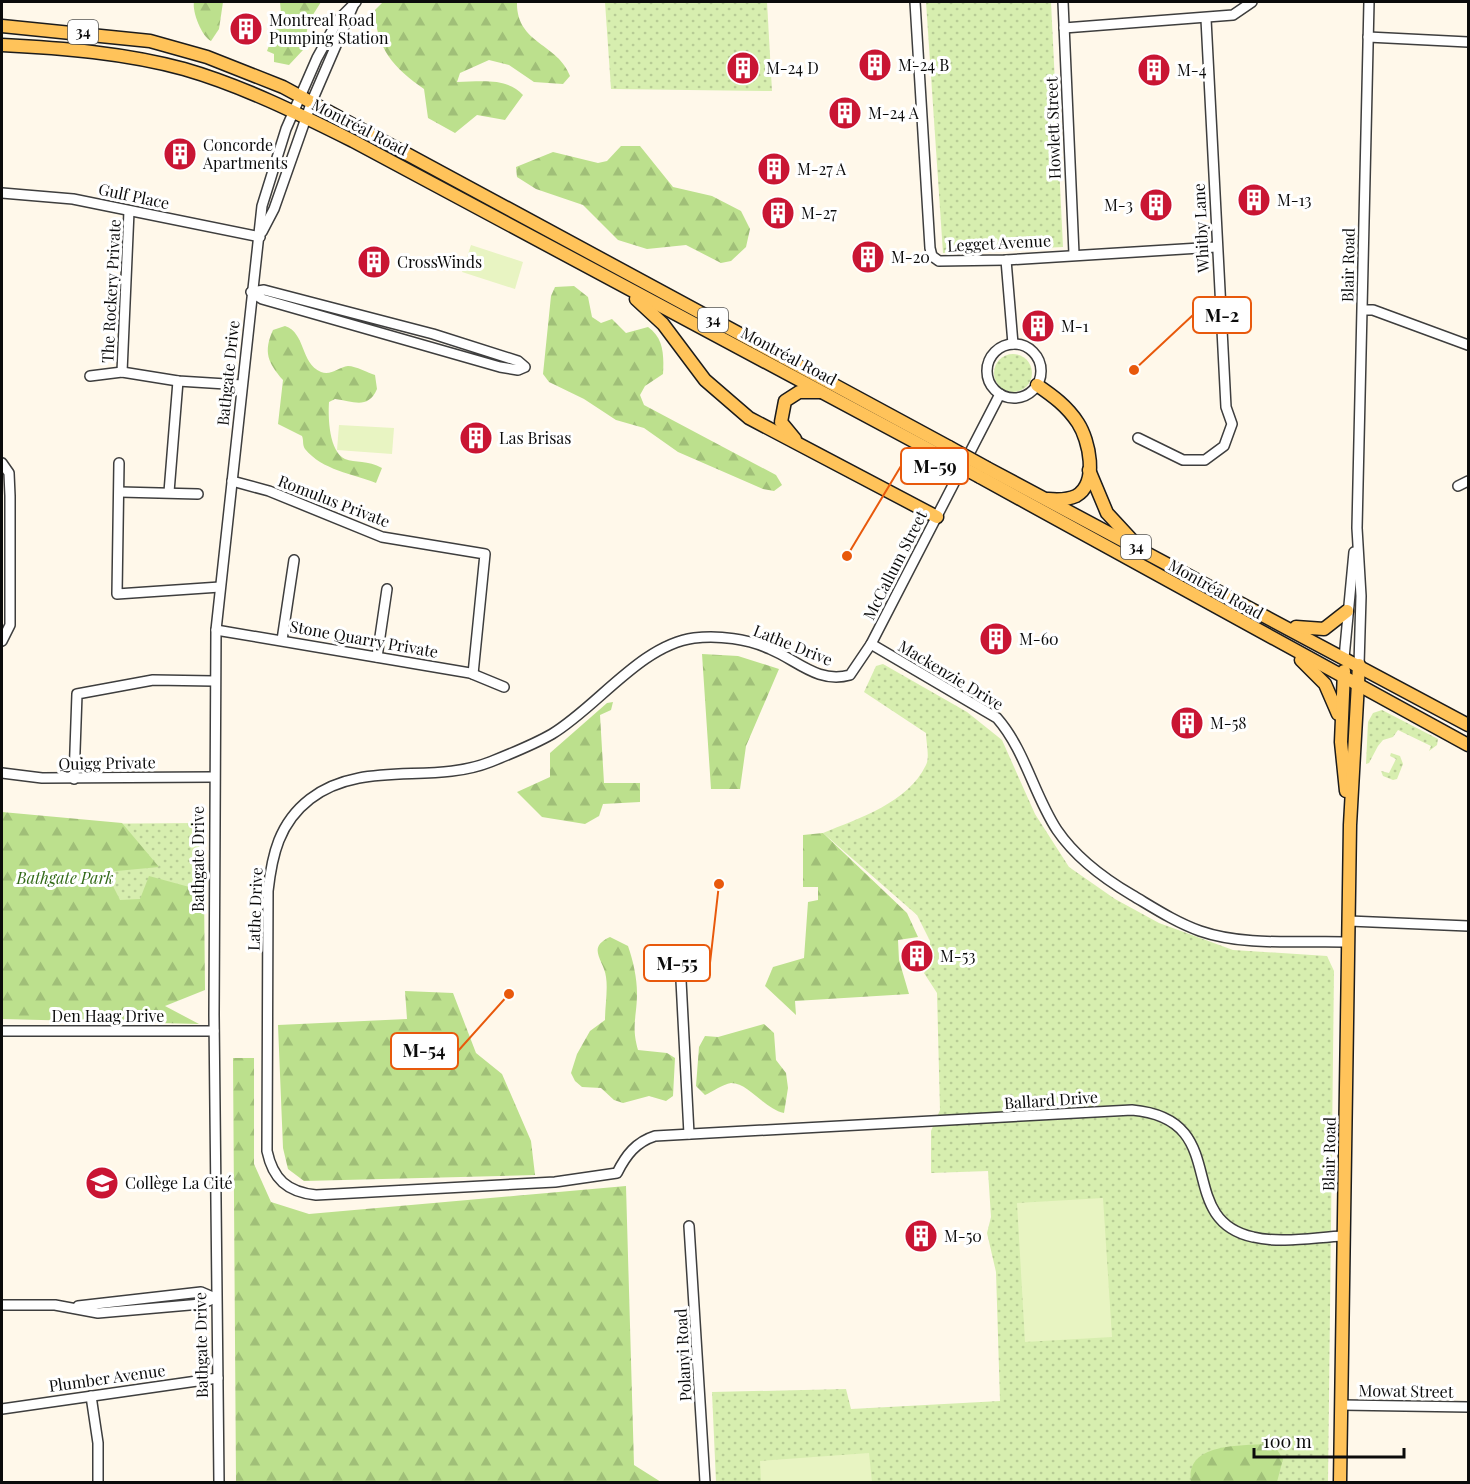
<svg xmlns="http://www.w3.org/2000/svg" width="1470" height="1484" viewBox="0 0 1470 1484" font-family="'Playfair Display',serif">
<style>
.grass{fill:url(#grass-dots)}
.forest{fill:url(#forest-firs)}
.pitch{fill:#e8f4c2}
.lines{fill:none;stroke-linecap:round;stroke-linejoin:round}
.minor-casing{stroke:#3e3e3e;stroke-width:12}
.major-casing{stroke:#1c1c1c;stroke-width:15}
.minor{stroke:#fff;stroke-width:9}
.major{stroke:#ffc35a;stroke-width:12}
.major-bridge-casing{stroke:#1c1c1c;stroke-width:15;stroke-linecap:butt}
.major-bridge{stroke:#ffc35a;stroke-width:12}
.labels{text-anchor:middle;stroke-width:6;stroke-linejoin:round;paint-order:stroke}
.shield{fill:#fff;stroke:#545454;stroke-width:1.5}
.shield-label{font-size:15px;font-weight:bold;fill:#0b0b0b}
.poi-label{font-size:16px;fill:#0b0b0b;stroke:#fff;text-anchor:start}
.street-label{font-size:16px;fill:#0b0b0b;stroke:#fff}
.park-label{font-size:16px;font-style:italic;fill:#316916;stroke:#fff}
.leader{fill:none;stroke:#e8590c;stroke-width:2}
.callout-dot{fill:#e8590c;stroke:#fff;stroke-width:2}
.callout{fill:#fff;stroke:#e8590c;stroke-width:2}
.callout-label{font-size:18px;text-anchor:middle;font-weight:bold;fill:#0b0b0b}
</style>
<defs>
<pattern id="grass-dots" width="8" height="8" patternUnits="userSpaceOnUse" patternTransform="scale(1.5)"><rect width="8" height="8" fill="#d7eeaf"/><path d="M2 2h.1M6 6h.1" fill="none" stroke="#b7cb95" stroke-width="1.8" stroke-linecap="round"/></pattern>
<pattern id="forest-firs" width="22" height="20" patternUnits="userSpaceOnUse" patternTransform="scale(1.5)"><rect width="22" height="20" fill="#bce08d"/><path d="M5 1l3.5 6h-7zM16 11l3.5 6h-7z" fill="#a0bf78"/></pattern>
</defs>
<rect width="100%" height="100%" fill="#fff8ea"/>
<g class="grass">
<path d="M605,2h162l5,89 -161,-2z"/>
<path d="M926,2h125l12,245 -120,6z"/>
<circle cx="1013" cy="373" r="19"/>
<path d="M883,664l84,48 35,28 33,74 34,53 46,32 44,24 74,27 94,6 7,15 -6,511h-612l-4,-90 134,-3 5,20 149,-8 -4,-129 -9,-39 4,-16 -3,-46 -57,2v-42l9,-21 -3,-117 -13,-20 6,-7v-25l-13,-26 -94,-82c36,-15 85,-30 103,-68 4,-8 0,-23 0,-32l-62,-41 12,-26z"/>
<path d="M1382,710l56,29 -1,6 -8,6 2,-5 -33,-16 -5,7 -10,3 -5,6 -9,17 -3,1 2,-42 5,-9z"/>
<path d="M1391,753l9,3 3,8 -6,15 -4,1 -10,-4 -2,-5 8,2 7,-14 -6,-3z"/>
<path d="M2,821l60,3 137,-1 1,108 -138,1z"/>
</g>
<g class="forest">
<path d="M194,2h29l-4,27 -8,12c-9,-4 -19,-29 -17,-39z"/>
<path d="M280,2h41l-12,19 -6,29 -14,15 -15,-3v-8l-7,-3 14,-38z"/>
<path d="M383,2h134c-1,42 41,41 53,74l-7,8 -29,-2 -25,-17 -20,-5 -29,13 -3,9c23,0 50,-5 66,13l-18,25 -28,-5 -22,18 -27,-15 -4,-29c-30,-21 -48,-40 -49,-79z"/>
<path d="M621,146h19l33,41 39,9 29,15 9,18 -4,18 -15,14 -10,2 -35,-18 -39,4 -29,-9 -35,-35 -47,-16 -19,-12 -1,-10 37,-15 45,11 9,-2z"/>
<path d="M574,286l14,11 4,20 9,6 11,-4 14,14 22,-6c16,11 16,29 15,47l-18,12 -5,9 4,10 132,70 6,10 -8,6 -11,-2 -85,-37 -34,-24 -28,-8 -32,-21 -35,-17 -6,-8 8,-78 4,-9z"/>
<path d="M285,326c21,7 15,37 36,46 10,4 18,-5 27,-6 8,0 20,7 27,9l2,14c-9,21 -24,12 -42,10l-6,3c-1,16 0,49 16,57 10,4 23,1 37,9l-6,15c-23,-9 -54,-13 -71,-34 -3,-5 -1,-8 -3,-13l-24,-12 5,-44c-15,-17 -20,-28 -10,-50z"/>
<path d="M702,654l36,2 41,13 -33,77 -6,43h-29z"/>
<path d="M613,702l-2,8 -11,5 4,68h36v19l-37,2 -4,12 -14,8 -43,-7 -25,-25 33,-15v-24l57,-50z"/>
<path d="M2,812l120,11 37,44 -53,5 14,28 20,-1 9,-23 55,15 1,99 -40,16 34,18 -197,-5z"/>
<path d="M823,833l84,80 11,24 -20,3 1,20 10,34 -114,7 1,14 -31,-29 8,-19 31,-9 4,-56 10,-2v-13h-15v-52z"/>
<path d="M610,937l18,9c5,14 9,32 9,47 0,24 -6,32 1,57l29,3 8,5 -2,38 -7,5 -17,-5 -26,7 -9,-3 -13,-12 -19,-1 -7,-6 -4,-8 6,-19 13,-23 15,-11c0,-14 3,-30 1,-43 -2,-17 -20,-29 4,-40z"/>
<path d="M405,991l48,2 23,60 26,21 29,67 4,34 -231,6 -16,-12 -5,-21 -5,-123 129,-6z"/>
<path d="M764,1024l10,9 2,27 10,13 2,15 -4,25c-20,-4 -35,-30 -53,-30 -8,1 -19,9 -26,12l-9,-9 3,-39 6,-11 13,1z"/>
<path d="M233,1058h21v106l17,38 38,12 317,-28 8,279 27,17h-425z"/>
<path d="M1265,1444l11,4 7,11 -6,23h-86c-6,-39 49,-36 74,-38z"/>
</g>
<g class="pitch">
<path d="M471,245l52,17 -8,27 -53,-17z"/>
<path d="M339,425l55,3 -2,26 -55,-4z"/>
<path d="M1103,1198l9,139 -87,5 -8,-139z"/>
<path d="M869,1453l3,29h-111l-1,-21z"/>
</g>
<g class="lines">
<g class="minor-casing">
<g id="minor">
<path d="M915,2l15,246 2,8 7,5 67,-1 210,-13"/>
<path d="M1063,2l11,252"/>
<path d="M1064,28l169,-13 19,-13"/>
<path d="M1368,37l100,5"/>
<path d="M2,193l71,6 187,38"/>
<path d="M262,232l12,-23 38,-108 41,-95"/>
<path d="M1006,260l7,84"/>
<path d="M264,290l169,44 85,27 7,6 -7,3 -18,-3 -238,-68 -11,-7z"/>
<path d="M1363,310h10l95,35"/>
<circle cx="1014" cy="371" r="27"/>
<path d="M122,372l7,-161"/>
<path d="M90,376l32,-4 56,9 64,4"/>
<path d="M1000,394l-129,250 -21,31c-32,9 -53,-15 -80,-26 -22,-10 -51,-14 -76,-11 -53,7 -97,69 -142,96 -19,11 -42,20 -62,28 -58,23 -128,-3 -180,37 -31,24 -38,56 -42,92l-1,260c6,28 20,41 49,44l239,-13 62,-9c9,-18 19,-31 38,-37l477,-26c102,9 40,109 121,127 28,7 63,0 91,-1"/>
<path d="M1138,438l45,22h22l19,-14 8,-22 -6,-17 -20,-388"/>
<path d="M2,463l7,10 1,23v129l-8,16"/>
<path d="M119,463l-2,131 103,-7"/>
<path d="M232,481l37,10 113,46 103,17 -12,120"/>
<path d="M1458,486l10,-5"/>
<path d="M120,492l78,2"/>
<path d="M169,492l9,-111"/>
<path d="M216,630l254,43 34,14"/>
<path d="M282,640l12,-80"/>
<path d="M871,644l126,74c28,32 37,77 60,112 19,28 46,48 75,65 22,13 43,27 68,36 46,16 101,9 149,11"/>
<path d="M377,657l10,-68"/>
<path d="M1344,658l10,-106"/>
<path d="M1359,665l2,-69 -4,-68 12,-526"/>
<path d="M2,773l40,5 171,-1"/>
<path d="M74,779l3,-85 76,-14 61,1"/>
<path d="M1349,921l119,5"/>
<path d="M2,1031h212"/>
<path d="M689,1134l-9,-173 16,-3"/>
<path d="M689,1226l16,256"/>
<path d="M2,1305h53l43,8 103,-9 14,-6"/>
<path d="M78,1306l123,-14 14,6"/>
<path d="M91,1396l7,47v39"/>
<path d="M1342,1405l126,2"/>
<path d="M2,1409l216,-31"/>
<path d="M219,1482l-5,-467 2,-385 46,-424 24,-77 31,-71 21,-38 18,-18"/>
</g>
</g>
<g class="major-casing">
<g id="major">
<path d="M2,26l148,15 57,16 76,30 666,360"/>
<path d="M2,45c60,3 123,8 182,24 59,17 115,45 169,72l590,316"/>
<path d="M636,299l27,25 42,56 44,38 188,99"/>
<path d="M1037,385c16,11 30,21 41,38 11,17 21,60 -2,73 -9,4 -18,4 -28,3"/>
<path d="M795,439l-14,-17 4,-21 14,-9h21"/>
<path d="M987,468l481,257"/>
<path d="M1089,470l18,43 25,27"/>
<path d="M980,477l488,268"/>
<path d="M1296,627l28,2 23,-18"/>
<path d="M1301,660l24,24 13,30"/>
<path d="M1344,671l-3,71 5,49"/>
<path d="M1340,1482l10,-657 9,-160"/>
</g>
</g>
<use href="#minor" class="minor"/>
<use href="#major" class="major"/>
<g class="major-bridge-casing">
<g id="major-bridge">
<path d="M949,447l38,21"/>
<path d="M943,457l37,20"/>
</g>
</g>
<use href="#major-bridge" class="major-bridge"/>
</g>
<defs>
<g id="building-disc" transform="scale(1.725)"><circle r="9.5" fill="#c91533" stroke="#fff"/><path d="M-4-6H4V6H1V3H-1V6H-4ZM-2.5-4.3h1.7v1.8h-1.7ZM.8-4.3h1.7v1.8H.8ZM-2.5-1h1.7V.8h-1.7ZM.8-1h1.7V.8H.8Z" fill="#fff"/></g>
<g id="university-disc" transform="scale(1.725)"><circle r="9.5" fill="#c91533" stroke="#fff"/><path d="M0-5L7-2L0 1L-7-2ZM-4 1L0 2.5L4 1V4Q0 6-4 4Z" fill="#fff"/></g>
</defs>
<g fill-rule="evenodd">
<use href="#building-disc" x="246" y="29"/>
<use href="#building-disc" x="875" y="65"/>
<use href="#building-disc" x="743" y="68"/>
<use href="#building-disc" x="1154" y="70"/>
<use href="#building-disc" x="845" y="113"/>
<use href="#building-disc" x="180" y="154"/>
<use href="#building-disc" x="774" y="169"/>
<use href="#building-disc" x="1254" y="200"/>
<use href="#building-disc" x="1156" y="205"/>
<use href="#building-disc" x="778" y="213"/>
<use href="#building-disc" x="868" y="257"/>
<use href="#building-disc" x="374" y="262"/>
<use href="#building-disc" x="1038" y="326"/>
<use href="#building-disc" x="476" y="438"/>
<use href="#building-disc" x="996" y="639"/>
<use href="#building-disc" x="1187" y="723"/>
<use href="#building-disc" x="917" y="956"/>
<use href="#university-disc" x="102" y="1183"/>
<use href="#building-disc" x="921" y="1236"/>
</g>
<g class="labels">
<g class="shield">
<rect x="68" y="20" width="30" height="24" rx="4.5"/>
<rect x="698" y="308" width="30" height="24" rx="4.5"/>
<rect x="1121" y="535" width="30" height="24" rx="4.5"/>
</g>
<g class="shield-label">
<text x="83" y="37">34</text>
<text x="713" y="325">34</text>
<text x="1136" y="552">34</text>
</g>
<g class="poi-label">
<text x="269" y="26">Montreal Road<tspan x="269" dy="18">Pumping Station</tspan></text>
<text x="898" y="71">M-24 B</text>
<text x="766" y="74">M-24 D</text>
<text x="1177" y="76">M-4</text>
<text x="868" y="119">M-24 A</text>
<text x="203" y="151">Concorde<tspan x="203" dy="18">Apartments</tspan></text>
<text x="797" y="175">M-27 A</text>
<text x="1277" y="206">M-13</text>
<text x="1133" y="211" text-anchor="end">M-3</text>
<text x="801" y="219">M-27</text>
<text x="891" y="263">M-20</text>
<text x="397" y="268">CrossWinds</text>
<text x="1061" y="332">M-1</text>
<text x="499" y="444">Las Brisas</text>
<text x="1019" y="645">M-60</text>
<text x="1210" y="729">M-58</text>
<text x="940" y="962">M-53</text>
<text x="125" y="1189">Collège La Cité</text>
<text x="944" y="1242">M-50</text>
</g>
<g class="street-label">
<text transform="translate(360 127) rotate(27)" y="6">Montréal Road</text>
<text transform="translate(1053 128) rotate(-92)" y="6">Howlett Street</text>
<text transform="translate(134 196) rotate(12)" y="6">Gulf Place</text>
<text transform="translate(1201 228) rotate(-93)" y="6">Whitby Lane</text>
<text transform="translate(999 243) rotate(-3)" y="6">Legget Avenue</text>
<text transform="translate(1348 265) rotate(-89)" y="6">Blair Road</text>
<text transform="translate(111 291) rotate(-87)" y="6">The Rockery Private</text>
<text transform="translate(789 356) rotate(28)" y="6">Montréal Road</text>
<text transform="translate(228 373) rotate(-84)" y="6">Bathgate Drive</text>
<text transform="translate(334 501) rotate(21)" y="6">Romulus Private</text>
<text transform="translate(895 565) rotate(-63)" y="6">McCallum Street</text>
<text transform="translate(1216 589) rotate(29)" y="6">Montréal Road</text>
<text transform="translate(364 639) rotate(10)" y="6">Stone Quarry Private</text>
<text transform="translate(793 645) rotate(22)" y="6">Lathe Drive</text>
<text transform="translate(951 675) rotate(31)" y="6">Mackenzie Drive</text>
<text transform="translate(107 763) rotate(-1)" y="6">Quigg Private</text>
<text transform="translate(198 859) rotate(-90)" y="6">Bathgate Drive</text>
<text transform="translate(255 909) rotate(-88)" y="6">Lathe Drive</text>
<text x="108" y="1022">Den Haag Drive</text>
<text transform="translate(1051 1100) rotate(-4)" y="6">Ballard Drive</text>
<text transform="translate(1329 1154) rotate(-89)" y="6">Blair Road</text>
<text transform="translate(201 1345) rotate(-91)" y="6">Bathgate Drive</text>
<text transform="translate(683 1355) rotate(-93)" y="6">Polanyi Road</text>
<text transform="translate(107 1378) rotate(-8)" y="6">Plumber Avenue</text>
<text transform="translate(1406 1391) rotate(1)" y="6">Mowat Street</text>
</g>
<g class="park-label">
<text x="65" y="884">Bathgate Park</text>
</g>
</g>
<path class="leader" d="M1134 370L1193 315M847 556L901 466M719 884L710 963M509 994L458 1051"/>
<g class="callout-dot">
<circle cx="1134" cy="370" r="6"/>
<circle cx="847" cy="556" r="6"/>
<circle cx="719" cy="884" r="6"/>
<circle cx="509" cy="994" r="6"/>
</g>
<g class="callout">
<rect x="1193" y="297" width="58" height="36" rx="6"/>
<rect x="901" y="448" width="67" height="36" rx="6"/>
<rect x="644" y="945" width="66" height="36" rx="6"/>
<rect x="391" y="1033" width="67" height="36" rx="6"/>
</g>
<g class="callout-label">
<text x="1222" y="322">M-2</text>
<text x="935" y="473">M-59</text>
<text x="677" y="970">M-55</text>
<text x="424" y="1057">M-54</text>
</g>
<rect width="1470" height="1484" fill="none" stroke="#0b0b0b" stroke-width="6"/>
<path d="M1254 1448v9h150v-9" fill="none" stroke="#0b0b0b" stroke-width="3"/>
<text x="1263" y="1448" font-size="18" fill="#0b0b0b" stroke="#ffffff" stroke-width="4.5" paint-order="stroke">100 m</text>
</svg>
